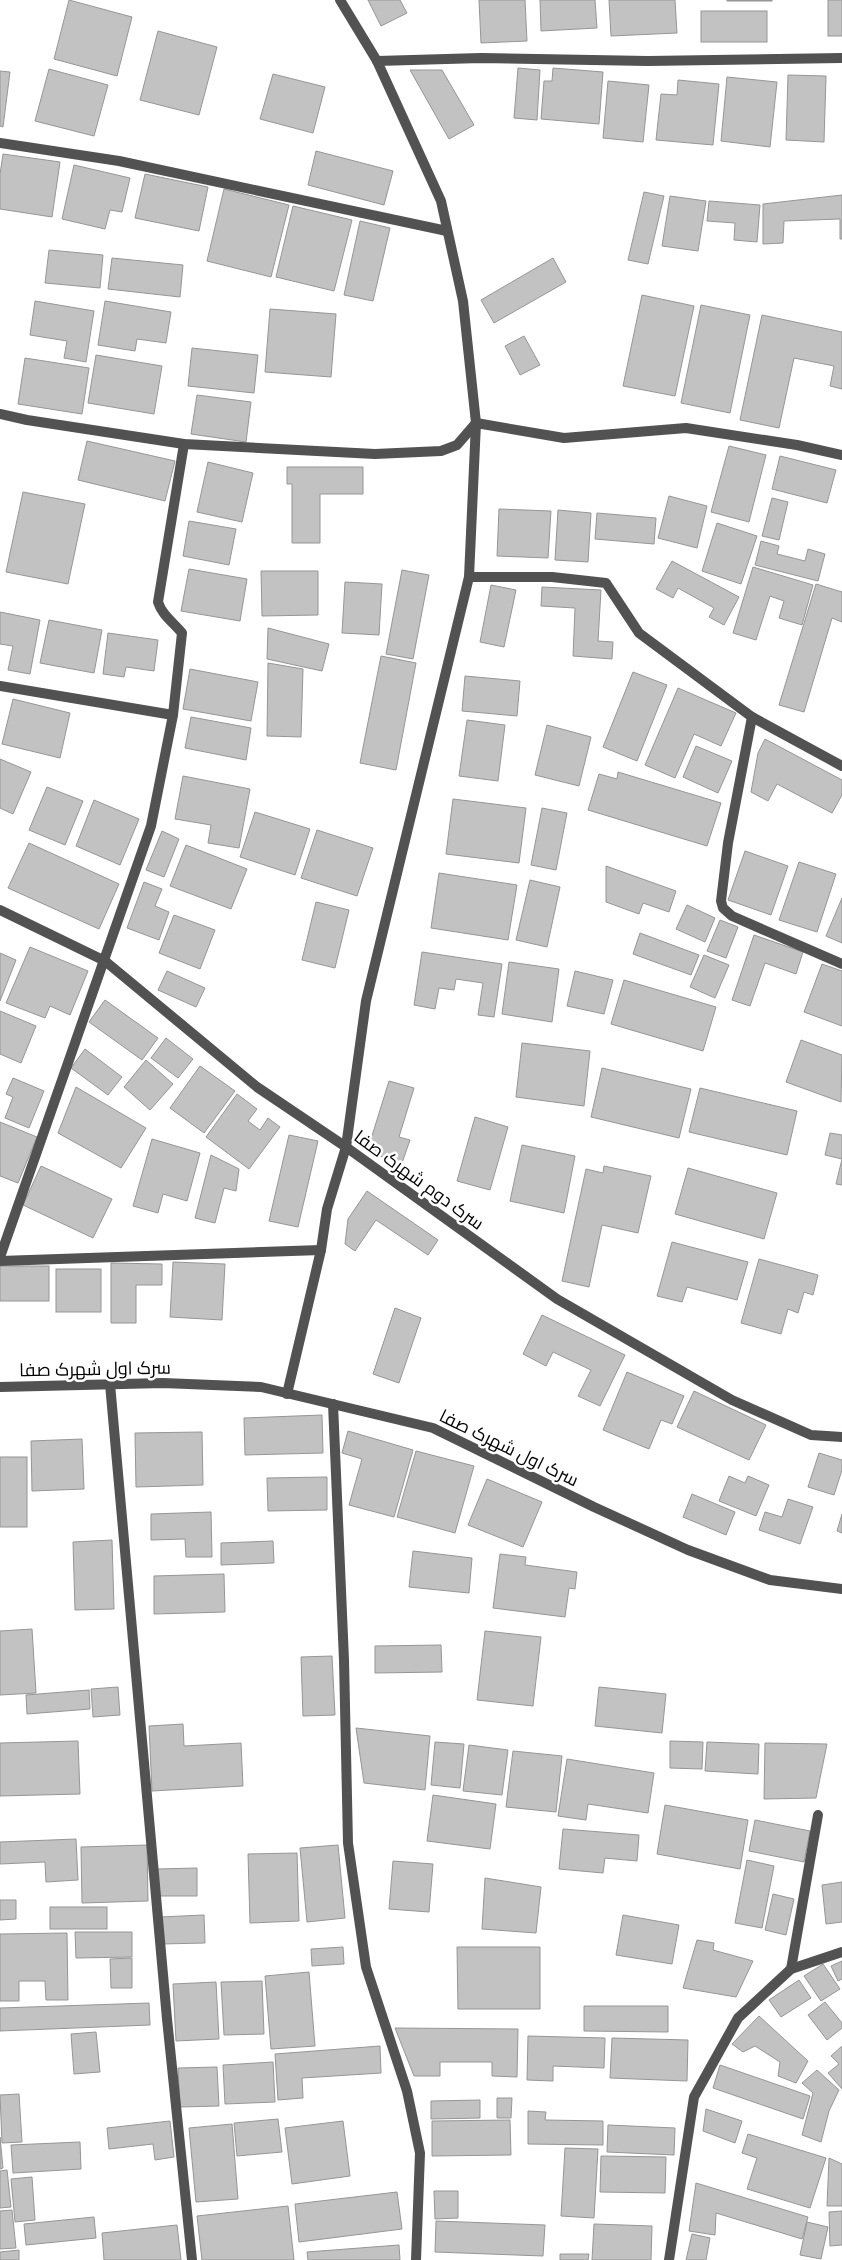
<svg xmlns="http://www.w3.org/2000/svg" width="842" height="2260" viewBox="0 0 842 2260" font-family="Figtree,Cairo,sans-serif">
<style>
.building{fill:#c2c2c2;stroke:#969696}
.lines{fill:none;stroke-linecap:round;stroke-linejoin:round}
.minor{stroke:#525252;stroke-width:10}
.tertiary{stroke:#525252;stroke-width:10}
.labels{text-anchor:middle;stroke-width:5;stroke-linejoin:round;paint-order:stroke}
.street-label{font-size:18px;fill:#000;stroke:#fff}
</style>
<rect width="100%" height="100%" fill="#fff"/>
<g class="building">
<path d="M69,0l63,17 -15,59 -63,-17z"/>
<path d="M368,0h32l7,13 -26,13z"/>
<path d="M479,0h46l2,41 -46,2z"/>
<path d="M540,0h55l2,28 -56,3z"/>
<path d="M609,0h66l2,33 -66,3z"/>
<rect x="727" y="0" width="45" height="1"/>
<rect x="828" y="0" width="14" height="36"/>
<rect x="701" y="11" width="66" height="31"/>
<path d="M158,31l59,16 -18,68 -59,-15z"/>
<path d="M518,68l22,2 -3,50 -23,-2z"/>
<path d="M553,68l50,4 -4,52 -58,-5 3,-38h8z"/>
<path d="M49,69l59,16 -14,51 -59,-15z"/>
<path d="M410,70h32l32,55 -25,14z"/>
<path d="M0,71l10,1 -7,55 -3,-1z"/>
<path d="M273,74l52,13 -12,46 -53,-14z"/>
<path d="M788,75l38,1 -2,66 -38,-2z"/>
<path d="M727,77l50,5 -7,65 -49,-6z"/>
<path d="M678,80l41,4 -6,61 -57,-5 5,-46 16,1z"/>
<path d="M608,81l41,4 -6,57 -40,-4z"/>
<path d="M316,151l77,20 -9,34 -76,-20z"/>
<path d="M3,154l57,8 -8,55 -52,-8v-35z"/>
<path d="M74,165l56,13 -8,34 -12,-2 -5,19 -43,-10z"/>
<path d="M145,174l63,13 -9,44 -64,-13z"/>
<path d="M224,189l65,16 -18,72 -64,-16z"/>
<path d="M644,192l20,4 -16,68 -20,-4z"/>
<path d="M842,195v44h-2v-20l-56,2 -1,22 -20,1v-40z"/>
<path d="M670,196l36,5 -8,50 -36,-5z"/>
<path d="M709,201l51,4 -3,37 -23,-2 1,-17 -28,-2z"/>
<path d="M293,206l59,14 -18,71 -58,-14z"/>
<path d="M360,221l30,7 -17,73 -29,-6z"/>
<path d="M49,250l54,5 -3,33 -55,-5z"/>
<path d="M112,258l71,7 -3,32 -72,-8z"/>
<path d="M553,258l13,24 -72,41 -13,-23z"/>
<path d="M642,295l52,11 -19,90 -52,-10z"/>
<path d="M35,301l59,10 -8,51 -22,-4 3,-17 -37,-6z"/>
<path d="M105,301l66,11 -5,31 -29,-4 -2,12 -37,-6z"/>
<path d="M701,305l49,10 -20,98 -49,-10z"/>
<path d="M270,309l66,5 -5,63 -66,-5z"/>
<path d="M762,315l80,17v57l-12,-3 4,-20 -40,-8 -15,70 -39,-8z"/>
<path d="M524,336l16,29 -20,10 -15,-29z"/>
<path d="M192,348l66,7 -4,38 -66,-7z"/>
<path d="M96,355l66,11 -8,48 -66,-11z"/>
<path d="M25,358l64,10 -7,46 -64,-10z"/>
<path d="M197,395l54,7 -5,40 -55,-8z"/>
<path d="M87,441l88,20 -10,40 -87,-21z"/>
<path d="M729,446l37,9 -17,67 -38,-10z"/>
<path d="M780,456l56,14 -9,33 -55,-14z"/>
<path d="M208,462l45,11 -11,49 -45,-10z"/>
<path d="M287,467h76v27h-43v49h-28v-59h-5z"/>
<path d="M23,492l62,12 -17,80 -62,-12z"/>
<path d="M669,496l38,10 -10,42 -39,-10z"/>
<path d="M772,498l16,4 -9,38 -17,-4z"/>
<path d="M499,509l52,2 -3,47 -51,-2z"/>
<path d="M558,510l33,3 -3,49 -33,-2z"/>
<path d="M597,513l59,5 -2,26 -59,-5z"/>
<path d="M189,521l47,8 -7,36 -46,-9z"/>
<path d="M717,523l40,13 -16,48 -39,-13z"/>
<path d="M761,541l18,5 -2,8 28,7 3,-12 17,5 -7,27 -63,-16z"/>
<path d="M672,561l67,36 -15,28 -15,-8 5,-9 -36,-20 -5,10 -17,-9z"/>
<path d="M753,567l60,18 -11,40 -23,-7 5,-17 -14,-5 -14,44 -23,-7z"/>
<path d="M189,569l58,10 -7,42 -59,-10z"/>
<path d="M402,570l27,5 -16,84 -27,-5z"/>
<path d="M261,571h57v44l-56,1z"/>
<path d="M345,582l37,2 -3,51 -37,-2z"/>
<path d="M816,584l26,8v30l-10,-4 -28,94 -25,-7z"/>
<path d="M491,585l25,5 -12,57 -24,-5z"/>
<path d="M542,587l59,3 -3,51 15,1 -1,17 -39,-3 2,-48 -34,-2z"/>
<path d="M0,612l40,8 -10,54 -22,-4 5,-24 -13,-2z"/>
<path d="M49,620l53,10 -8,43 -54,-10z"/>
<path d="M268,628l61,16 -7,27 -55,-12z"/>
<path d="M108,633l50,7 -4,31 -28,-4 -2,10 -21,-3z"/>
<path d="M381,656l35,7 -20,107 -36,-7z"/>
<path d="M268,663l35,6 -2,68 -34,-1z"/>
<path d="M190,669l68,13 -7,39 -68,-12z"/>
<path d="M633,672l34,13 -30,76 -34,-14z"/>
<path d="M465,676l55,5 -3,35 -55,-5z"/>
<path d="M678,688l58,25 -15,33 -27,-12 -19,44 -30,-13z"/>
<path d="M13,699l57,14 -10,45 -58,-14z"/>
<path d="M191,717l60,11 -5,32 -61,-12z"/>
<path d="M467,720l38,5 -7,56 -39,-5z"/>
<path d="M547,725l44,12 -12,49 -44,-11z"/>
<path d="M765,739l77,41v15l-10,18 -55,-29 -9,17 -17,-9 7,-39z"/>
<path d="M696,746l36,15 -14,32 -35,-16z"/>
<path d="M0,759l31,13 -18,42 -13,-6z"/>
<path d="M618,772l103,31 -14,43 -119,-36 11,-36 18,5z"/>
<path d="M183,776l67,13 -11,59 -31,-5 3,-18 -36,-6z"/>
<path d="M47,787l36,14 -18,44 -36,-15z"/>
<path d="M453,799l73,9 -7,55 -73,-9z"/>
<path d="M94,800l45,19 -19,46 -44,-19z"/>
<path d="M542,808l25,5 -11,57 -25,-5z"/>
<path d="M255,812l55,17 -15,46 -55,-18z"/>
<path d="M317,830l56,18 -16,48 -56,-18z"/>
<path d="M162,831l17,8 -15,38 -18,-7z"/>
<path d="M29,843l90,41 -20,45 -91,-41z"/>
<path d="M186,845l61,24 -16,40 -61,-23z"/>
<path d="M745,851l43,15 -17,49 -43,-15z"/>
<path d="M799,862l37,12 -19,58 -38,-12z"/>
<path d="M606,866l70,25 -7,21 -26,-9 -4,11 -33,-12z"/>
<path d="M439,873l78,12 -9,55 -77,-12z"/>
<path d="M530,880l30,7 -13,60 -31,-7z"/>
<path d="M144,882l18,7 -7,17 14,6 -10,28 -32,-12z"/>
<path d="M842,898v45l-16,-7z"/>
<path d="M316,902l33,8 -14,58 -33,-8z"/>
<path d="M687,905l28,13 -10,24 -29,-13z"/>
<path d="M174,915l41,15 -15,39 -41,-16z"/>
<path d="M720,920l18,7 -12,31 -19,-7z"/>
<path d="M640,933l59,22 -8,20 -58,-21z"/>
<path d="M754,935l49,17 -7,22 -31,-11 -15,43 -18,-6z"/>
<path d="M30,947l58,24 -18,44 -20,-9 -5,12 -39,-15z"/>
<path d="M422,952l80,12 -8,53 -16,-2 5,-32 -27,-4 -2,11 -15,-2 -4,21 -21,-4z"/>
<path d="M0,953l16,7 -16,41z"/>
<path d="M704,955l25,10 -14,33 -25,-11z"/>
<path d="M509,962l50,7 -7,53 -50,-8z"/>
<path d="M822,964l20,7v55l-38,-14z"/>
<path d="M167,971l38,17 -9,19 -38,-17z"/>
<path d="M575,971l38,9 -9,34 -37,-8z"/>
<path d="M624,980l92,27 -13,44 -92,-27z"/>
<path d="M105,1000l53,38 -16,22 -53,-38z"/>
<path d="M0,1011l36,15 -15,37 -21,-9z"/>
<path d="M166,1038l27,21 -15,19 -27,-20z"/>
<path d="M801,1040l41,15 -1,47 -55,-20z"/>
<path d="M522,1043l68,8 -6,55 -68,-9z"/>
<path d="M85,1049l37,28 -14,18 -37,-27z"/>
<path d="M146,1060l27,24 -23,26 -26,-23z"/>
<path d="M200,1066l35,25 -31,42 -34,-25z"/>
<path d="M602,1068l89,21 -12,49 -88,-21z"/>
<path d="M13,1078l31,13 -15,37 -24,-10 8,-21 -7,-3z"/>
<path d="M389,1081l25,7 -15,49 11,3 -8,23 -35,-11z"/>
<path d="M76,1087l70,41 -25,40 -63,-35z"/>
<path d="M700,1088l97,23 -10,44 -98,-23z"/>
<path d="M237,1094l20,15 -9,12 12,9 8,-12 12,9 -31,42 -43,-32z"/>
<path d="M475,1117l33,10 -18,63 -33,-9z"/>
<path d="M0,1122l37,15 -19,46 -18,-7z"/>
<path d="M830,1133l12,2v50l-6,-1 6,-25 -17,-4z"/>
<path d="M289,1135l29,6 -20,86 -29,-6z"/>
<path d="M152,1139l48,14 -13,48 -24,-7 -5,19 -25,-7z"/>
<path d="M522,1145l53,11 -11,57 -54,-12z"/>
<path d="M211,1155l28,14 -3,22 -12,-3 -9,35 -20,-5z"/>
<path d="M41,1166l71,33 -19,39 -70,-33z"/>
<path d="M604,1166l47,10 -13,57 -36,-8 -13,62 -27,-6 24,-112 17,4z"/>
<path d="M688,1168l89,25 -13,46 -89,-25z"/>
<path d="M367,1191l71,49 -10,15 -52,-35 -21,31 -10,-7 3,-25z"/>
<path d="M672,1242l76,20 -11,38 -50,-13 -5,15 -25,-6z"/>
<path d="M759,1259l59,16 -5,20 -9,-3 -6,21 -10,-4 -7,25 -40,-11z"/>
<path d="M173,1262l52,2 -3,56 -52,-3z"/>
<path d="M111,1263l51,1v21h-26v38h-25z"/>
<rect x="0" y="1266" width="49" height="35"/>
<rect x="56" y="1269" width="45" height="43"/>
<path d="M395,1308l26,10 -22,65 -26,-9z"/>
<path d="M542,1315l83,40 -25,51 -22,-10 13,-26 -38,-18 -7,14 -23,-12z"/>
<path d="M627,1372l57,24 -12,28 -11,-4 -12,29 -46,-19z"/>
<path d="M694,1391l72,34 -17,35 -72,-33z"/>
<path d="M322,1415l1,38 -78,2 -1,-37z"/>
<path d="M348,1431l65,19 -19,67 -45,-12 13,-46 -20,-6z"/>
<path d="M202,1432l1,53 -67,2 -1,-54z"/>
<path d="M82,1439l2,50 -52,2 -1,-50z"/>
<path d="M416,1451l58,15 -19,67 -58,-16z"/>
<path d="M819,1453l23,7v10l-8,25 -26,-8z"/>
<rect x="0" y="1457" width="27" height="70"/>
<path d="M729,1476l16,7 3,-7 21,9 -13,31 -37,-15z"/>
<path d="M327,1477v33l-59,1 -1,-33z"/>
<path d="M487,1479l55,23 -19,45 -55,-22z"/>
<path d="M692,1494l43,18 -9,23 -43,-18z"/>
<path d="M788,1499l25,8 -13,37 -41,-14 6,-18 17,5z"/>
<path d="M211,1512l1,45h-26l-1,-18 -34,1v-26z"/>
<path d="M842,1514v19l-5,-2z"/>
<path d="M112,1540l2,69 -39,1 -2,-68z"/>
<path d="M273,1541l1,22 -53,2v-22z"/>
<path d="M413,1551l59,7 -3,35 -60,-6z"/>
<path d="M500,1554l26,3 -1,8 52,7 -2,17 -6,-1 -4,29 -72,-9z"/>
<path d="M224,1574l1,38 -71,2v-38z"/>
<path d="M32,1629l4,64 -36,2v-64z"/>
<path d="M485,1631l56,6 -8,69 -56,-6z"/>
<path d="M441,1645l1,27 -67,1v-27z"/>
<path d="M332,1656l3,59 -32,1 -2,-59z"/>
<path d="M118,1687l2,28 -27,2 -2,-28z"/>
<path d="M599,1687l67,7 -4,39 -67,-7z"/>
<path d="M89,1690l1,19 -63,5 -1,-19z"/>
<path d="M183,1724l1,22 57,-3 2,43 -91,5 -3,-65z"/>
<path d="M356,1728l74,8 -5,54 -61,-7z"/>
<path d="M78,1741l2,53 -80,2v-53z"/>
<path d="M670,1741l33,1 -1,27 -32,-1z"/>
<path d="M435,1742l29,2 -4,44 -29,-3z"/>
<path d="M707,1742l52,2 -1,30 -53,-3z"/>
<path d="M765,1743l62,1 -11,54 -52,1z"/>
<path d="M469,1745l39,5 -6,45 -39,-4z"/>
<path d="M513,1751l49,5 -6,56 -50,-5z"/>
<path d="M567,1759l87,14 -6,40 -60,-9 -2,16 -28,-4z"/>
<path d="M433,1795l63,9 -6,45 -63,-8z"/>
<path d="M665,1805l83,15 -8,49 -83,-15z"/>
<path d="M755,1820l55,11 -6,31 -55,-11z"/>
<path d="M563,1829l76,6 -2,26 -32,-3 -2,15 -44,-4z"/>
<path d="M76,1839l2,41 -32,2 -1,-20 -45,2v-22z"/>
<path d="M147,1845l1,56 -66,2 -1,-56z"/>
<path d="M338,1845l7,73 -38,4 -7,-74z"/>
<path d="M297,1853l2,68 -49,2 -2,-69z"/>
<path d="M747,1860l27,6 -12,62 -27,-5z"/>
<path d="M393,1861l40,3 -4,48 -40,-3z"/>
<path d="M197,1868v28h-40v-27z"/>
<path d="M485,1878l56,9 -5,46 -54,-4z"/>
<path d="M842,1882v40l-16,2 -4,-39z"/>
<path d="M773,1894l21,5 -8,36 -21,-5z"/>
<path d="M0,1900h16v19l-16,1z"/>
<rect x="50" y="1907" width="57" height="22"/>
<path d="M204,1915l1,28 -44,1 -1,-27z"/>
<path d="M623,1915l56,10 -7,39 -56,-9z"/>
<path d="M75,1932h57v25l-56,1z"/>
<path d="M67,1933l1,67h-22l-1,-19h-26v20h-19v-67z"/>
<path d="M697,1940l17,3 -1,7 40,11 -17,36 -53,-9z"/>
<path d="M343,1947l1,17 -32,2 -1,-17z"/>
<path d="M457,1947h83v62h-82z"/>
<path d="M132,1958v30h-21l-1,-29z"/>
<path d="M842,1961v18l-4,2 -7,-15z"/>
<path d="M823,1964l17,25 -19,12 -17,-25z"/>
<path d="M309,1972l6,74 -44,3 -6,-73z"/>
<path d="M799,1980l12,18 -30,19 -12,-17z"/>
<path d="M262,1981l2,53 -40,1 -3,-53z"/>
<path d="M216,1982l3,57 -43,2 -3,-57z"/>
<path d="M825,2002l17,21v5l-15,12 -19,-25z"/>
<path d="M149,2003l1,22 -150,6v-23z"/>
<path d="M584,2006h84v26l-84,-1z"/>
<path d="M759,2016l49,45 -12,22 -18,-7 2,-14 -25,-16 -12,6 -11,-8z"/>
<path d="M395,2028l123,1 -1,48 -25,-1v-14h-52v14h-26z"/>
<path d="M96,2032l4,40 -26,2 -3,-40z"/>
<path d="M528,2036l77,2 -1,30 -51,-2v15l-26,-1z"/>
<path d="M612,2038l76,2 -1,41 -77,-3z"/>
<path d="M380,2046l1,27 -79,5 1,20 -25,2 -3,-46z"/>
<path d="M842,2046v43l-14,-16 11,-9 -8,-8z"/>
<path d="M273,2062l2,40 -50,2 -2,-39z"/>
<path d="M720,2065l90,31 -7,23 -90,-31z"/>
<path d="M217,2067l2,39 -39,1 -2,-39z"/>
<path d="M817,2070l22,20 -10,21 -8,31 -19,-7 11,-42 -11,-10z"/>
<path d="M19,2094l3,48 -20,1 -2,-48z"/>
<path d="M497,2098h15l-1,20h-14z"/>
<path d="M480,2100v18l-49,1v-18z"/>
<path d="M706,2109l36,12 -7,22 -32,-12z"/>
<path d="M528,2111l18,1 -1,8 58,1v24l-75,-1z"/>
<path d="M278,2119l4,33 -45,4 -3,-33z"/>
<path d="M510,2120l1,35 -79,1v-35z"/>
<path d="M170,2121l4,36 -19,3 -2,-16 -44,5 -2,-21z"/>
<path d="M343,2121l7,55 -58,8 -7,-56z"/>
<path d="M232,2124l6,75 -42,3 -7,-74z"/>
<path d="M608,2125l67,3 -1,27 -67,-3z"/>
<path d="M748,2134l78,24 -16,50 -63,-19 10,-31 -15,-5z"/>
<path d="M0,2137l3,31 -3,1z"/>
<path d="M80,2142l1,27 -68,4 -2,-28z"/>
<path d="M565,2148l33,1 -4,69 -33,-2z"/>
<path d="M601,2156l65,1 -1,36 -65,-1z"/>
<path d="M829,2158l13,6v42h-15z"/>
<path d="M7,2170l4,37 -11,1v-37z"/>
<path d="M32,2177l3,43 -20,2 -4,-43z"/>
<path d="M696,2183l112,34 -6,22 -86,-26 -1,22 -26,-4z"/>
<path d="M434,2191h24v27l-23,1z"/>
<path d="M397,2192l5,37 -103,13 -4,-38z"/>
<path d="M288,2206l6,54h-92l-5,-44z"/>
<path d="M12,2210l4,38 -16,1v-38z"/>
<path d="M842,2211v34l-12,1 -1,-34z"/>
<path d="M94,2217l2,21 -70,7 -2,-21z"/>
<path d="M436,2221l109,4 -2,31 -108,-4z"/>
<path d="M807,2222l21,5 -7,32 -21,-4z"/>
<path d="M594,2224l58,2 -1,34h-59z"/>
<path d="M177,2225l4,35h-77l-2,-27z"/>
<path d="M692,2234l18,4 -4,22h-20z"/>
<path d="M399,2245l1,15h-92l-1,-8z"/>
<path d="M19,2250v10h-19v-8z"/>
<path d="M560,2254h29l-1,6h-28z"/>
</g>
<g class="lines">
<g class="minor">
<path d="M377,61l104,-3 167,3 194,-3"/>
<path d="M0,143l119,18 328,70"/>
<path d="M0,414l27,6 157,24 191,10 66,-3 16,-6 19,-22 88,15 122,-10 111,17 45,10"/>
<path d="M469,577h83l54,6 33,50 113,84 90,49"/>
<path d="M0,686l173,29"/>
<path d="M752,717l-24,126 -7,58 2,7 9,8 110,48"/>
<path d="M0,1257l151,-431 22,-111 9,-82c-9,-11 -20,-18 -24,-31l26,-158"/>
<path d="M0,1261l321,-11"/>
<path d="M110,1384l57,635 25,241"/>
<path d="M333,1404l11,256 4,183 18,124 41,124 13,62 -4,107"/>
<path d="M791,1969l27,-154"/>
<path d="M669,2260l25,-163 44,-79 53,-49 51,-17"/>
</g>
<g class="tertiary">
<path d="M0,910l105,51 152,126 89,60 211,152 175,101 79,35 31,2"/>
<path d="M0,1387l163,-4 98,4 172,41 161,79 94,43 82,30 72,9"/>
<path d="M287,1394l34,-144 6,-41 19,-62 20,-146 103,-424 7,-154 -13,-122 -22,-100 -64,-140 -37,-61"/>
</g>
</g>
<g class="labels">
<g class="street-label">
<text transform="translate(419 1180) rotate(36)" y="6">سرک دوم شهرک صفا</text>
<text transform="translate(95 1369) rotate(-1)" y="6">سرک اول شهرک صفا</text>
<text transform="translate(509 1448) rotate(26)" y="6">سرک اول شهرک صفا</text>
</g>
</g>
</svg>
